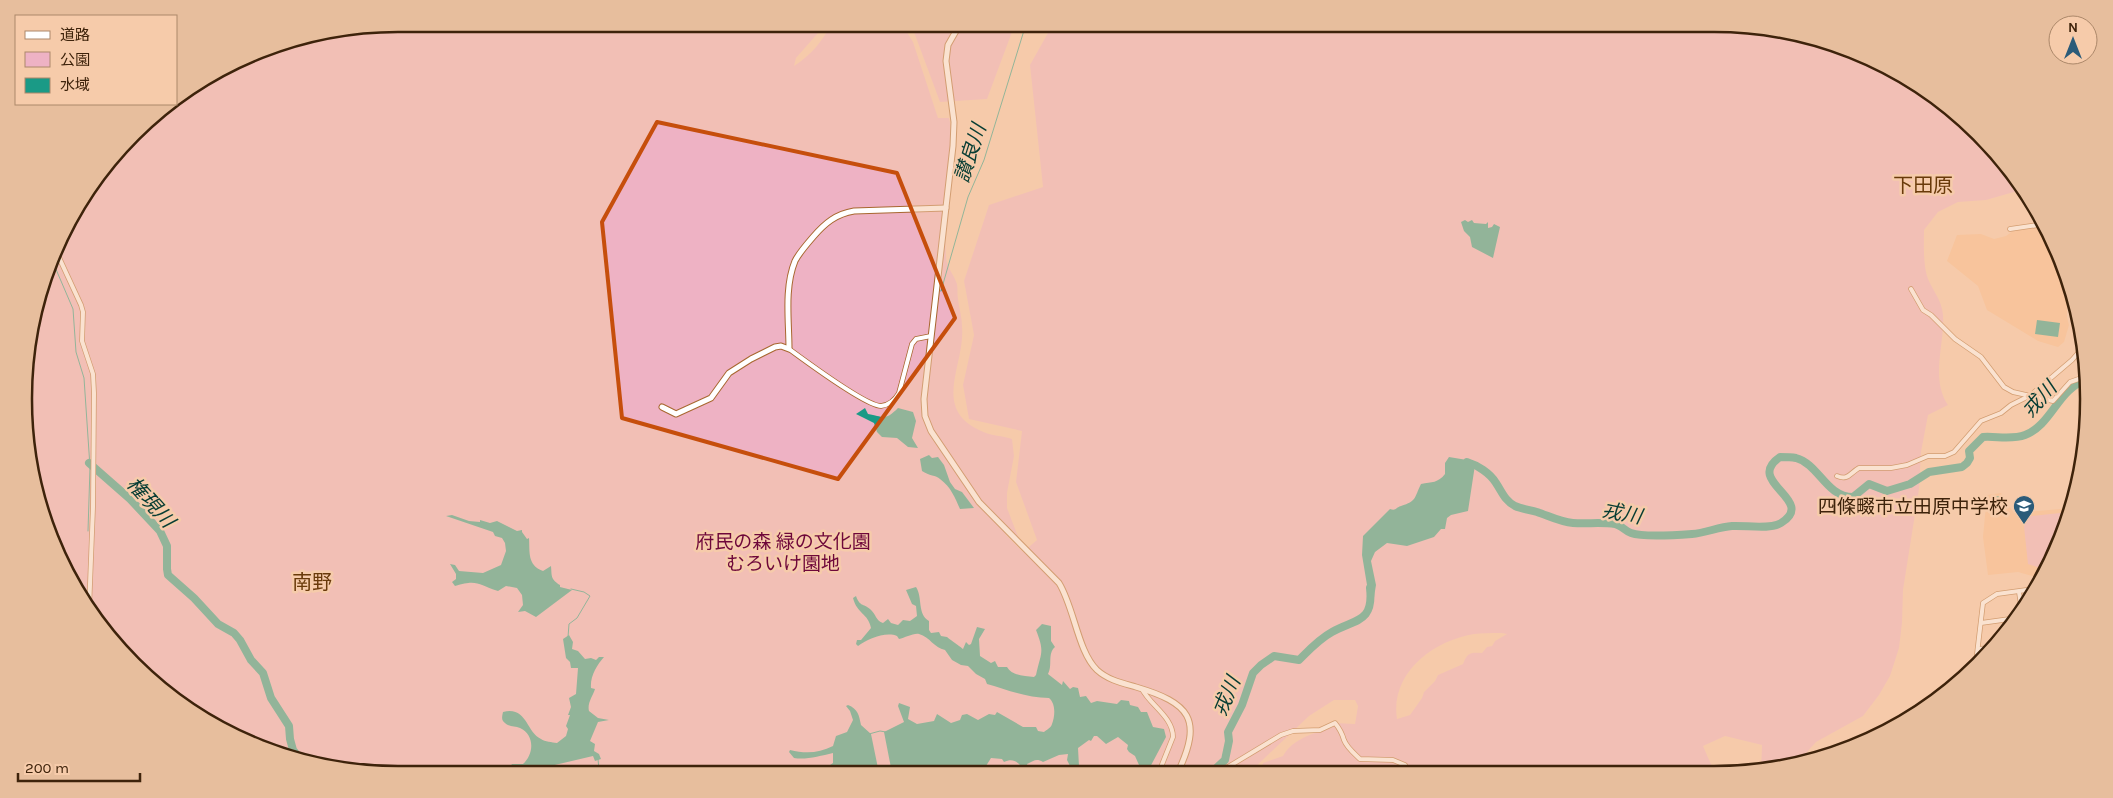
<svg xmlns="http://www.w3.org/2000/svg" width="2113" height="798" viewBox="0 0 2113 798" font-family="Karla,'Noto Sans JP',sans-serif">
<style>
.built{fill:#fabc8c}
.green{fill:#eeb2c4;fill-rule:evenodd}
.water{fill:#1a9a86}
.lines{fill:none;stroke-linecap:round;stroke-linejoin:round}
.stream{stroke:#1a9a86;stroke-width:1}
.river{stroke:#1a9a86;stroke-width:8}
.street-casing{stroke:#a8672f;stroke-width:5.5}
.secondary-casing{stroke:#a8672f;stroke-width:7}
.street{stroke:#fff;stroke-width:4}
.secondary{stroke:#fff;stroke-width:5}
.marked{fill:none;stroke:#c64e0c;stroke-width:4;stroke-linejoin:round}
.labels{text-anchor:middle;stroke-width:5;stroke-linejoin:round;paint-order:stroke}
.poi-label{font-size:19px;fill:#3e230b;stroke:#f6cbaa;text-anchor:end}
.park-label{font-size:19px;fill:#6e073a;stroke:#f6cbaa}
.water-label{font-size:20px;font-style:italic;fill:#063c33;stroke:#f6cbaa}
.neighbourhood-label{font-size:20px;fill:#693a0a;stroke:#f6cbaa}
.rim{fill:none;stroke:#3e230b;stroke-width:2.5}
</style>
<rect width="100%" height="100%" fill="#f6cbaa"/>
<g class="built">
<path d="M2046,226l23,53 5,19 -7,7v12l2,8 -5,17 -6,5 -20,-6 -51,-31 -9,-24 -31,-25 10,-26 24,-1 13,5 12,-3 7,-5z"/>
<path d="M2001,493l13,20 57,-5 -32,70 -21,-6 -30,3 -5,-38 4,-42z"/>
</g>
<g class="green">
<path d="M399,24h427l-30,34 -2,8c16,-10 29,-25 37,-42h71l11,18 25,76h11c6,23 -1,46 -4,69 -3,23 0,46 1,69 0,11 8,18 11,28 1,5 0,10 1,15 1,9 4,18 4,27 4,40 -34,85 24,107 8,3 18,3 26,6l2,17 -7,37v15l12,31 -10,-11 -4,6 18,18 14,-12 -21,-58 6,-51 -53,-12 -6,-34 11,-50 -10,-54 25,-76 54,-18 -13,-122 23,-41h661l97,13 69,26 63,38 53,51 25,35 -7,5 -28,8 -28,2 -20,10 -14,18c0,14 -1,31 3,46 4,13 15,23 16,39 2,29 -13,63 5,90l-20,10 -7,37 -2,37 -16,101 -1,33 -3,25 -9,28 -11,19 -16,21 -47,26 -17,19 -38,10 1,-26 -37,-9 -22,10 11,25 -453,1 2,-9 20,-7c10,-18 31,-22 49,-30l3,-3 20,1 3,-18 -3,-6h-21l-25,16 -59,56 -851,2 -97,-13 -69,-25 -62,-39 -84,-90 -35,-64 -21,-71 -4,-122 17,-72 30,-66 78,-95 18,-13h6v-5l36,-25 66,-30zM1501,633l6,1 -12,7 -3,5 -5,1 -5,6c-12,-1 -15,0 -19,11l-25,11 -3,6 -11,11 -2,6 -12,17 -13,4c-7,-45 35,-78 77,-85 8,-1 18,-1 27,-1z"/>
<path d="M911,24h104l-28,75 -47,3z"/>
<path d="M2069,512l-26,57 -15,-5 -5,-47z"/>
</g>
<g class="water">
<path d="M1465,220l3,2 4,-2 2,3 12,1 2,-2v6l4,-1 2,-3 6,3 -7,31 -21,-11 -2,-10 -6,-6 -3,-9z"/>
<path d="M2037,320l23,3 -2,14 -23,-3z"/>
<path d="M865,408l3,6c15,2 16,8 30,-6l15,4 3,9 -4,17 6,10 -10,-1 -11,-9 -15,-1 -5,-5 -3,-9 -18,-9z"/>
<path d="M929,455l3,3 6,-1 6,8 6,17 5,7 7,3 12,16 -14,1c-5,-11 -9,-22 -20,-30 -4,-4 -11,-3 -18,-8l-2,-12z"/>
<path d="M1449,457l18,3 8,5 -7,46 -17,4 -4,3 -2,11h-4l-7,8 -27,9 -20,-3 -12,9 -4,9 5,24 -2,12h-5l-7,-42 1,-19 27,-27c6,2 5,-1 11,-3 16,-5 13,-8 20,-22 11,-2 17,-1 24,-10v-11z"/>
<path d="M2000,496l2,16 -8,1 -2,-16z"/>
<path d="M452,515l17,6 11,1v-2l10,3 7,-2 20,10 5,-1v2l5,7 2,-1c1,14 -2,27 14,33l8,-5c1,9 -1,13 9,19v2l12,3 -36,27 -11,-6 -7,1 5,-7 -1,-10 -5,-7 -11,-2 -8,5c-20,-6 -20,-12 -43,-5l-3,-4 4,-3v-5l-6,-10 5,1 4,6 24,2 18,-8 5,-14 -1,-8 -3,-5 -7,-2 -2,-4 -47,-16z"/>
<path d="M916,587c7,11 1,27 13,34v9l2,3 8,-1 2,4 6,1c1,1 15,11 16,12l3,-7 3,3 2,-1 6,-17 8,2 -6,10 1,17 11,7 4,-2 3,6h9c5,9 18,9 27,10l2,-2c5,-23 9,-22 0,-45l6,-6 9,2v15l4,6c-8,7 -2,18 -7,27l14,11 1,-4 7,8 3,-2 5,1 2,9 6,-1 5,7 6,-2 20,3 4,-4 8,1 1,4 8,2 3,5h6l6,15 11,2 2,8 -18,34 -9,-6 -4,-9 -6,-4 -2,-3 1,-4 -10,-8 -12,7 -9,-8h-3l-3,5 -2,-1 -11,8 1,18 -3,7h-12l6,-7 -3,-6 1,-6 -9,1 -16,7c-7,-4 -9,-1 -16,2l3,9h-8l-2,-3v-5c-5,-5 -9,-6 -16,-3l-2,-3 -11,-1 -5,8 -20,-1 -1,8h-5l-3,-6h-8l-14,6h-43l-8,-41 20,-10 -6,-16 1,-3 11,4 -2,12 9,5 17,-3 3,-7 14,9 9,-3 2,-5 5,-1 11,6 11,-6 6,1 2,-3 26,15h13l2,4 6,1c2,-2 7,-4 8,-8 3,-8 4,-20 -3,-26 -22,0 -41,-8 -62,-14l-2,-5 -9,-5 -8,-8 -7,-1 -9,-5 -7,-10c-11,-2 -15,-13 -26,-16 -6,-1 -14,4 -20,5l-2,-3c-11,-5 -30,3 -39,10l-2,-2 1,-4h4l10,-12c-3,-15 -14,-14 -18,-30l3,-2c4,11 7,7 14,13 6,5 6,12 13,14l5,-4 3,4 7,2 5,-5 7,1 7,-5 -1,-10 -4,-2 -6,-14z"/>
<path d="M569,635l4,7 -1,7 6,2 7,8 6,-1 5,2 3,-3h5c-7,8 -14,19 -13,31l4,1c-2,7 -8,14 -6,22l9,7 11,2 -11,2 -8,19 5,3 -1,7 5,3 2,5 -6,2 -2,-5 -51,12c-8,-6 -16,2 -24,6l-12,-2 6,-8h11c11,-10 12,-29 -3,-36 -5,-2 -11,-1 -15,-5 -4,-3 -3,-6 -2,-11 24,-6 23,20 38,27 4,3 11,3 16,4l9,-7 2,-7 -2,-3 4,-11h-2l3,-8 -2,-9 7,-4 2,-26h-7l-1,-6 -4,-4 -3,-19z"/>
<path d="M848,705c10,4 11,10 13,20l10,9 8,39h-61l15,-10v-10c-13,3 -27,7 -39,5l-5,-6 1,-2c16,4 29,3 43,-4l3,-10 11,-4 6,-12 -3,-9 -4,-5z"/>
<path d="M590,768h11l-3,6h-34z"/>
</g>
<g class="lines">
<g class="stream">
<path d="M52,260l21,49 3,43 8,26 6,89 -2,64"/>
<path d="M941,291l27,-94 16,-37 42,-136"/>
<path d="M568,637l1,-13 8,-6 13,-22 -6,-4 -13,-3"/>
<path d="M869,734l11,-3 6,1"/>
<path d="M598,759l1,11"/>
</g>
<g class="river">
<path d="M1467,462c10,3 23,11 29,21 6,9 9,18 19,23 7,3 15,4 22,6 12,4 23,10 36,11 14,1 28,-1 42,1 6,1 10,7 16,9 11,4 47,2 61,1 14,-1 26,-7 40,-8 13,-1 38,4 49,-3 37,-23 -38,-41 -1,-66 5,0 11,0 16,1 23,6 30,39 57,39l16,-13 18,7 23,-7 19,-12 33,-5 5,-4 3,-5 -1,-7 14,-14c13,-1 29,3 42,-2 27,-10 33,-47 62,-55"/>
<path d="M89,463l41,36 30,32 7,15v23l1,6 26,23 24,26 16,9 6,7 11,20 12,13 8,25 18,28 1,13 3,11 10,12"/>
<path d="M1212,772l13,-12 4,-19 -1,-9 14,-27 11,-32 8,-8 13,-9 25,4c10,-10 20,-21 33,-28 23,-13 42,-9 38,-44"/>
</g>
<g class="street-casing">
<g id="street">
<path d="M2010,229l35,-5"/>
<path d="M56,251l25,54 2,7 -1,29 11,33 1,19 -1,114 -4,103"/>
<path d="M1911,289l12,21 8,5 24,24 26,18 23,30 9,5 40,9 17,-19 17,-6"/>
<path d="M789,349c15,11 77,57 92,57 8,-1 14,-6 18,-13l13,-49 4,-5 15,-3"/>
<path d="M1837,476c11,5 13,-3 22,-8h32l16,-3 21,-9h17l9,-4 27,-31 20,-8 10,-8 20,-10 41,-35 13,-15"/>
<path d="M2019,592l3,20"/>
<path d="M1981,623l36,-5"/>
<path d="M1978,649l13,-1"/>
<path d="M1979,661l-2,-7 6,-51 14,-9 37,-5"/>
<path d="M1142,689c8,16 31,28 31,48l-14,35"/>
<path d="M1211,772l17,-5 53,-32 12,-4 27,-1 15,-7c5,6 7,10 9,17 3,8 11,14 16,19l33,1 12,5"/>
</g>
</g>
<g class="secondary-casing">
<g id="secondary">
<path d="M966,24l-10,7 -8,14 -2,16 8,61 -1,24 -29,253 1,17 6,15 48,71 80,81c15,24 19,69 38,87 11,10 25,13 39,17 54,16 67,32 42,85"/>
<path d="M662,407l14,7 35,-16 18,-25 22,-14 24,-12 6,-1 8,3c0,-28 -5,-61 6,-88 4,-8 12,-17 18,-24 12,-14 23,-23 41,-26l92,-3"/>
</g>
</g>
<use href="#street" class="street"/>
<use href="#secondary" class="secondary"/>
</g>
<path d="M0 0H2113V798H0ZM657,122l240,51 58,145 -117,161 -216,-61 -20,-196z" fill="#f6cbaa" fill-opacity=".55" fill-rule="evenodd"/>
<path class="marked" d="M657,122l240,51 58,145 -117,161 -216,-61 -20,-196z"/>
<defs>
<g id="school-pin" transform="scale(1.125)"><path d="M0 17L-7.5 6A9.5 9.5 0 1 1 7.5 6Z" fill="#2b5b79" stroke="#f6cbaa"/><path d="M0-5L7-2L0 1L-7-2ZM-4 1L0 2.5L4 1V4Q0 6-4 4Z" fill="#fff"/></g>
</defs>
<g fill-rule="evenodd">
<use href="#school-pin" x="2024" y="506"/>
</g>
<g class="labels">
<g class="poi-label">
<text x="2008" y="513">四條畷市立田原中学校</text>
</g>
<g class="park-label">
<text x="783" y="548">府民の森 緑の文化園<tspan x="783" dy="22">むろいけ園地</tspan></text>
</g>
<g class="water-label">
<text transform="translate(970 153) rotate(-72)" y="7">讃良川</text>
<text transform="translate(2039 399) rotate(-48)" y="7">戎川</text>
<text transform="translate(151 502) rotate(48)" y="7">権現川</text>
<text transform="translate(1622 513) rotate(11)" y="7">戎川</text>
<text transform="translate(1226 696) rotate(-67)" y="7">戎川</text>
</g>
<g class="neighbourhood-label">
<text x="1923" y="192">下田原</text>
<text x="312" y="589">南野</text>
</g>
</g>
<path d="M0 0H2113V798H0ZM398 32H1714A366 366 0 0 1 2080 398V400A366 366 0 0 1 1714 766H398A366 366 0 0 1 32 400V398A366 366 0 0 1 398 32Z" fill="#e7be9d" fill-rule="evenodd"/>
<path class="rim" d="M398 32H1714A366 366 0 0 1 2080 398V400A366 366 0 0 1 1714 766H398A366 366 0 0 1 32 400V398A366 366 0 0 1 398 32Z"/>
<rect x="15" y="15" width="162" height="90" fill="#f6cbaa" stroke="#ac886a"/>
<rect x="25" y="31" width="25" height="8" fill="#ffffff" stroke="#ac886a"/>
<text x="60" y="40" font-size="15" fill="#3e230b">道路</text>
<rect x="25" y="52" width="25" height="15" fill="#eeb2c4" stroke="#ac886a"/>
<text x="60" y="65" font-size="15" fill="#3e230b">公園</text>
<rect x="25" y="78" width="25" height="15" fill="#1a9a86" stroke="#ac886a"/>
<text x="60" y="90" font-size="15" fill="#3e230b">水域</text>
<g transform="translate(2073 40)"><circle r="24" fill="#f6cbaa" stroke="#ac886a"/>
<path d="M0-4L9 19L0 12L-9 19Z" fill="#2b5b79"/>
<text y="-8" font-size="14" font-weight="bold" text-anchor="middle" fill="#3e230b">N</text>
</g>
<path d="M18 773v8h122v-8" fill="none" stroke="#3e230b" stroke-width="2.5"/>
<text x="25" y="773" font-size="15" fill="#3e230b" stroke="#f6cbaa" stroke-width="4" paint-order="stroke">200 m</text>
</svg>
